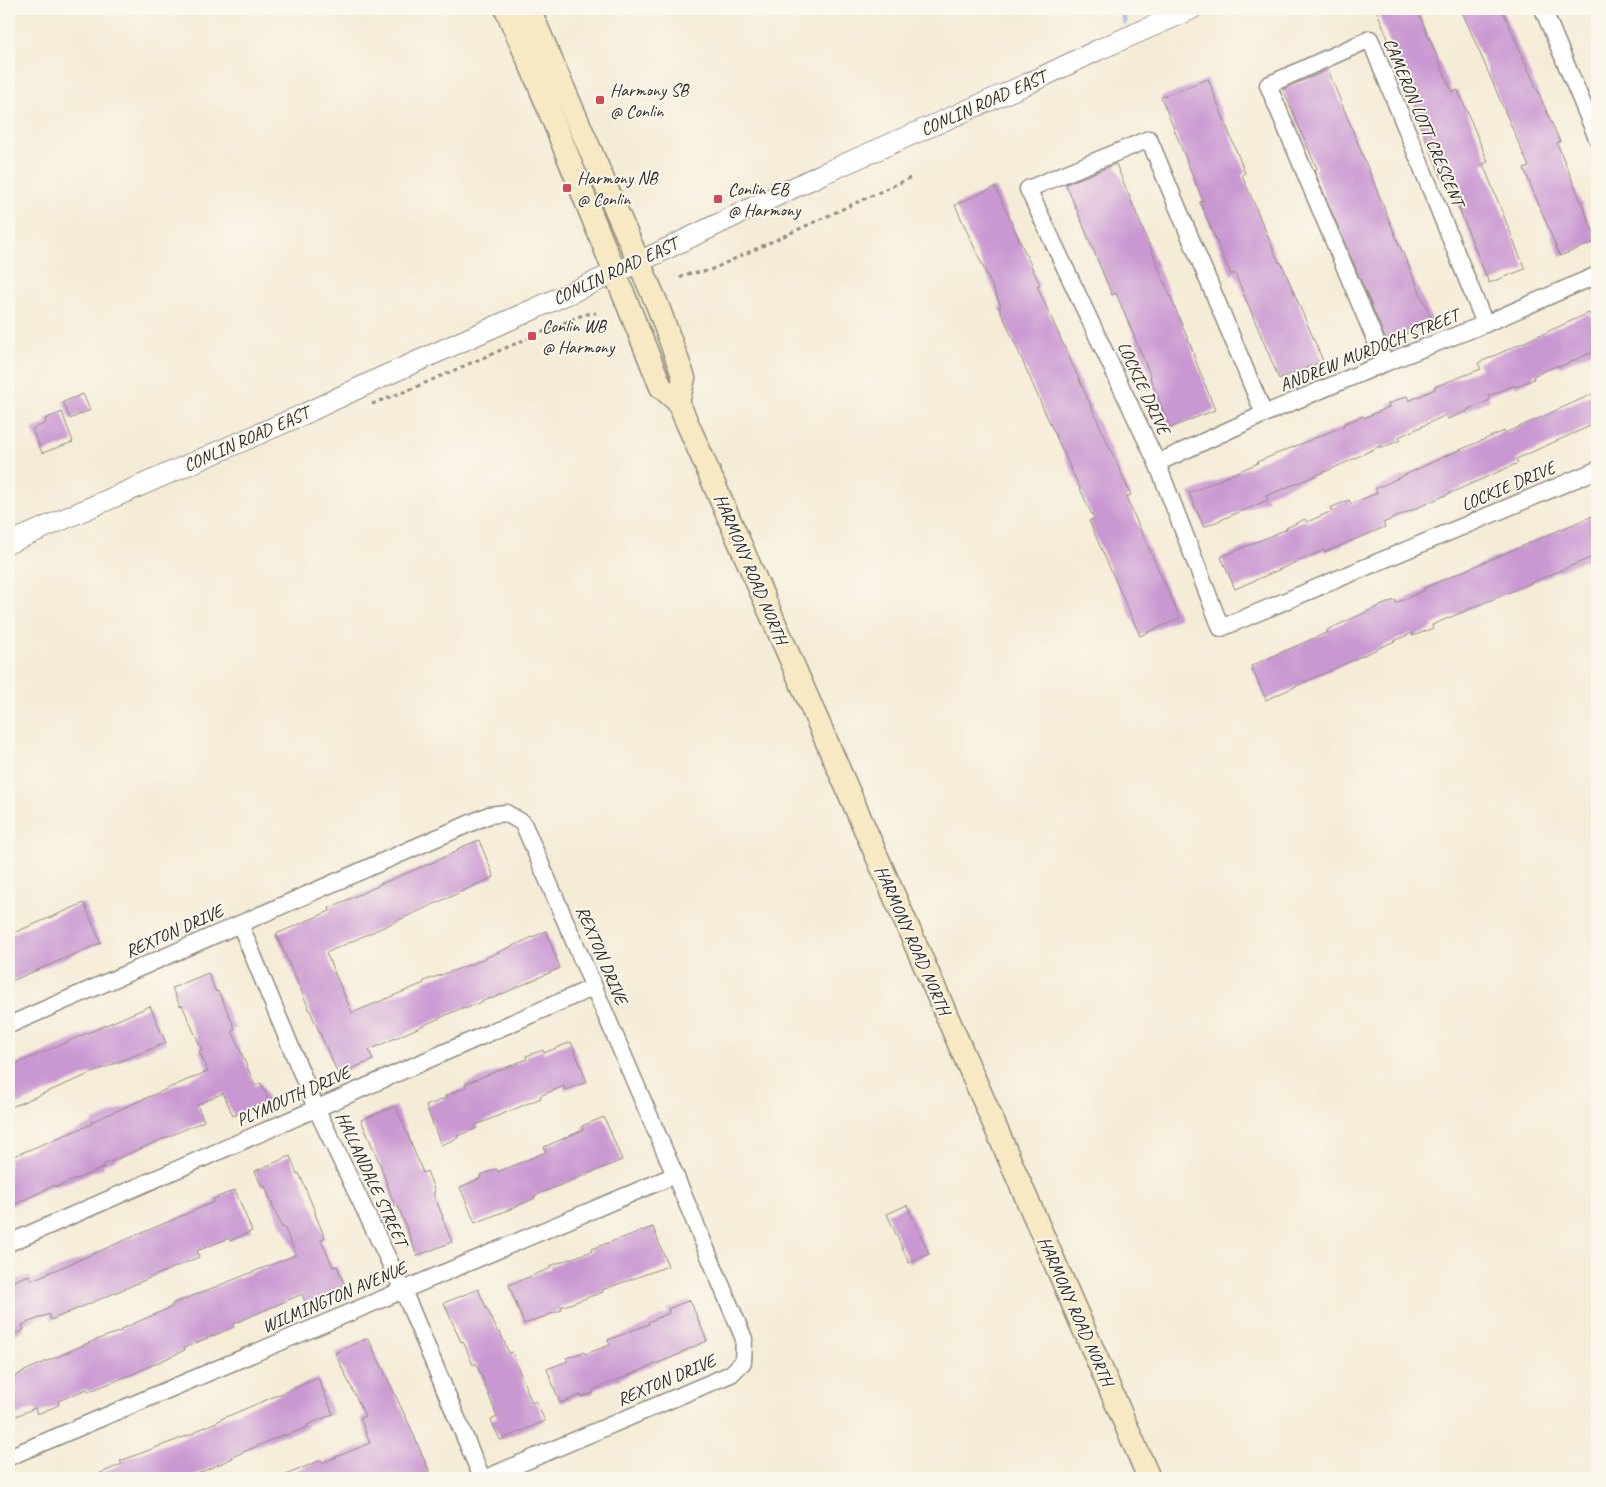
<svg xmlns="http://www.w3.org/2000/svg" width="1606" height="1487" viewBox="0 0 1606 1487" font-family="Caveat,sans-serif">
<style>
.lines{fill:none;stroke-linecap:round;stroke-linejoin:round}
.stream{stroke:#6fa5dc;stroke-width:5}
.building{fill:#c998d2}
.minor-casing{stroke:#908c81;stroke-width:19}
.tertiary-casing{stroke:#908c81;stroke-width:22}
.secondary-casing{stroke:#908c81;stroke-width:25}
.path{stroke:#908c81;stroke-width:3;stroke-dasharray:4 4;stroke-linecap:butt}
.minor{stroke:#fff;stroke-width:16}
.tertiary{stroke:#fff;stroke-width:20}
.secondary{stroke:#f7e9c3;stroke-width:22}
.poi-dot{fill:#d1495b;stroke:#fbf7ec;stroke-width:2}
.labels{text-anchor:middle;stroke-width:4;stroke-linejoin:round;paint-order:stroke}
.poi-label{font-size:18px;fill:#2b2b2b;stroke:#fbf7ec;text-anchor:start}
.street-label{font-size:18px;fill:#2b2b2b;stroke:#fbf7ec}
</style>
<rect width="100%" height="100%" fill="#fbf7ec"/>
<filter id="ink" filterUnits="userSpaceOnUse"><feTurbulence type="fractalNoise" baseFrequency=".02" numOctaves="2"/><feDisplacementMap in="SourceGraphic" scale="10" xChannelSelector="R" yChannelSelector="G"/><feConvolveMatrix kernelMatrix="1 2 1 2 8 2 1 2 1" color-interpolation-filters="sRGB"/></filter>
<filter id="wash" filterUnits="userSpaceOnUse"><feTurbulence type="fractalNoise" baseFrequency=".0096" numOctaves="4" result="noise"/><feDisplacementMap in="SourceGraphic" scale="20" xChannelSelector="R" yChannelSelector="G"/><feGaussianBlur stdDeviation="1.12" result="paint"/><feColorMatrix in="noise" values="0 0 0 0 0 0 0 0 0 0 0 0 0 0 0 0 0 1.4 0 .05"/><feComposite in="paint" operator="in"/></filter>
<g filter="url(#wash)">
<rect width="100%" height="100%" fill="#f5ecd7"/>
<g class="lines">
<path class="stream" d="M1122,9l2,13"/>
</g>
<g id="blocks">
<g class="building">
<path d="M1376,9h41l35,83 6,-2 30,72 -5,2 42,105 -36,14 -42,-104 -4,2 -30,-73 3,-1z"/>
<path d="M1461,9h41l58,133 -3,1 40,98 -37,15 -36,-87 5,-2z"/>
<path d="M1328,70l70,172 35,80 -46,20 -73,-172 3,-1 -34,-80z"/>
<path d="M1208,79l37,94 -3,2 37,88 2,-1 42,99 -44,18 -44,-106 -4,2 -31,-73 3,-1 -42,-104z"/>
<path d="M1116,164l78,190h-1l22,56 -45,18 -20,-50 1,-1 -35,-84 -4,2 -46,-111z"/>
<path d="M995,187l45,98 -3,1 94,209 -5,2 54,121 -40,18 -51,-115 5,-2 -51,-111 -44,-101 2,-1 -46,-101z"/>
<path d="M1589,313l8,17v20l-38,17 -1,-2 -25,11 1,3 -18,8 -1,-2 -27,11 2,4 -23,10v1l-19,8 -2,-4 -47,22 2,3 -20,8 -1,-2 -46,22 -68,28 2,4 -64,27 -15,-34 69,-30 -1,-1 87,-36 -1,-2 20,-8 1,2 25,-11 -1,-3 19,-8 2,5 26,-12 -1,-2 47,-18 -3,-6z"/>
<path d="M1597,392v31l-81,36 2,4 -135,60 2,4 -60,25 -1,-2 -89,39 -14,-32 66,-28 -1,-1 19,-9 2,3 25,-11 -2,-3 19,-8 2,4 26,-11 -2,-4 66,-31 63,-27 1,2 30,-13z"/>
<path d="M83,394l7,16 -20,9 -7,-17z"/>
<path d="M62,412l11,30 -31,11 -10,-24 14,-6 -1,-4z"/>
<path d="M1597,514v41l-165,70 1,3 -20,8 -1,-3 -146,67 -15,-34 77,-34 -1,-2 48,-22 20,-8 1,3 29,-13 -1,-2z"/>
<path d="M479,840l15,37 -168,76 26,60 72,-30v-2l48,-17 74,-33 14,37 -69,31 -1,-1 -25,11 -1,-2 -95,43 4,10 -35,14 -62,-140 54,-23 -1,-3 49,-22v-1l51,-21 29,-13 -1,-2z"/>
<path d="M84,903l17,40 -92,39v-47z"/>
<path d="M208,973l8,19 2,-1 8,17 9,21 -3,1 23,56 6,-3 8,18 -36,15 -10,-23 -26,12 7,16 -101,44 1,3 -48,19 -1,-2 -46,22v-49l83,-34 -1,-2 117,-51 -9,-20 3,-1 -20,-45 -2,1 -8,-18z"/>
<path d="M150,1006l16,37 -48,19 -109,46v-41z"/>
<path d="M571,1042l16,40 -22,8 -1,-4 -24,10 1,2 -65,27 1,3 -20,8 1,2 -17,7 -15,-39 20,-8 -1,-2 21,-9 -1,-3 62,-25 -1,-3 17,-6 1,3z"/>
<path d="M396,1106l27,67 4,-2 8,21 -2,1 10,24 -1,1 10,24 -35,14 -19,-50 -3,1 -15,-43 -19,-44z"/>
<path d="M604,1117l18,43 -88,36 1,2 -22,10 -38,15 -15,-36 21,-9 -1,-3 17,-6 1,3 48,-20 -2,-5 39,-17 -1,-4z"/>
<path d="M290,1156l7,18 2,-1 17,41h-1l10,24 -4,2 12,27 4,-1 9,22 -40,16 -4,-10 -69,30 1,3 -50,21 1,2 -52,24 -45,18 -1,-3 -29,12 1,4 -22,9 -2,-6 -26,11v-40l11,-5v-1l73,-32 28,-10v-2l51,-22v-3l124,-49 -12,-28 -2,1 -17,-42 -3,1 -7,-16z"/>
<path d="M235,1190l17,41 -22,10 -1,-3 -32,13 2,6 -148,63 -2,-6 -27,11 2,5 -15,7v-54l20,-8 3,5 182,-78 -1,-3z"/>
<path d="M907,1205l22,49 -20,9 -22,-49z"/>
<path d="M653,1227l15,39 -66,24 1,2 -42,15 1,3 -38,14 -15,-39 42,-17 -1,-2 42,-15 -1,-2z"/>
<path d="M478,1289l9,21h1l10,23 2,-1 9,21 3,-1 20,51 4,-2 9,20 -45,19 -9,-20 6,-3 -9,-24 -12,-30 -3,2 -10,-24 -2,1 -17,-39z"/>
<path d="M690,1300l17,41 -27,12v1l-87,36 1,3 -13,4v-2l-21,8 -13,-34 21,-8 -2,-3 18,-6 1,2 25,-9 -2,-5 41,-16 -1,-2 21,-9 -1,-4z"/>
<path d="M368,1338l42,88 19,45 -16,7h-134l42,-18 1,3 48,-20 -10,-25 5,-2 -30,-63z"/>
<path d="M318,1378l15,36 -26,11 1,2 -23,9v-2l-53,23 1,1 -45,20h-99l33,-14 -2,-3 75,-28 -1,-1 27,-12v-1z"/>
</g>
</g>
</g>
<g filter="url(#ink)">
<use href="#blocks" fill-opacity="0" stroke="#908c81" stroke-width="1"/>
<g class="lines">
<g class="minor-casing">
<g id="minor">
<path d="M1543,9l54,129"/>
<path d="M1385,363l-117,-278 102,-46 115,285"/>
<path d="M1264,414l-115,-275 -121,50 129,274 64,165 376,-158"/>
<path d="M1157,463l107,-49 121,-51 100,-39 112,-49"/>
<path d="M240,924l76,184 87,182 79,188"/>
<path d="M9,1025l480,-210 17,-2 17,10 152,352 69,164 -1,23 -12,12 -245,104"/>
<path d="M9,1243l585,-256"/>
<path d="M9,1457l666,-282"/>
</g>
</g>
<g class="tertiary-casing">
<path id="tertiary" d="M9,543l293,-128 78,-37 259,-116 183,-88 205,-90 71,-34 94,-41"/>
</g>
<g class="secondary-casing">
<g id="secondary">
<path d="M506,9l31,71 124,307 17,15 471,1076"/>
<path d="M529,9l128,295 27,74 -6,24"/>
</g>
</g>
<g class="path">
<path d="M680,278l7,-4 21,-3 202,-93"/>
<path d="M372,404l39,-15 166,-72 10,-3 9,-1"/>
</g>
<use href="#minor" class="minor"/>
<use href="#tertiary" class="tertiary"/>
<use href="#secondary" class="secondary"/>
</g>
</g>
<g class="poi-dot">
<rect x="595" y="95" width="10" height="10" rx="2.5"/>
<rect x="562" y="183" width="10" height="10" rx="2.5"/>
<rect x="713" y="194" width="10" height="10" rx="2.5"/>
<rect x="527" y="331" width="10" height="10" rx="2.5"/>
</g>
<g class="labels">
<g class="poi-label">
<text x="610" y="96">Harmony SB<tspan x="610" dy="21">@ Conlin</tspan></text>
<text x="577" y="184">Harmony NB<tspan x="577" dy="21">@ Conlin</tspan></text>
<text x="728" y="195">Conlin EB<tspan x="728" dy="21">@ Harmony</tspan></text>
<text x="542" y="332">Conlin WB<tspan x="542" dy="21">@ Harmony</tspan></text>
</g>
<g class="street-label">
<text transform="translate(983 103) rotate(-24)" y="6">CONLIN ROAD EAST</text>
<text transform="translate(1424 122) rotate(67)" y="6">CAMERON LOTT CRESCENT</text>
<text transform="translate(615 271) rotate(-25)" y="6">CONLIN ROAD EAST</text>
<text transform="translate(1369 350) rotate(-22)" y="6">ANDREW MURDOCH STREET</text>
<text transform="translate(1144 388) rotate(65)" y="6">LOCKIE DRIVE</text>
<text transform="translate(246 439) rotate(-24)" y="6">CONLIN ROAD EAST</text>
<text transform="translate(1508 486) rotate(-23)" y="6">LOCKIE DRIVE</text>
<text transform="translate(751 569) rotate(67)" y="6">HARMONY ROAD NORTH</text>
<text transform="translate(174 931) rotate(-24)" y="6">REXTON DRIVE</text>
<text transform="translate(913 940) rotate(66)" y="6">HARMONY ROAD NORTH</text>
<text transform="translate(602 955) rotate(67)" y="6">REXTON DRIVE</text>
<text transform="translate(293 1096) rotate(-24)" y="6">PLYMOUTH DRIVE</text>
<text transform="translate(372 1179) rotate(65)" y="6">HALLANDALE STREET</text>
<text transform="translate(334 1297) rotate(-23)" y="6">WILMINGTON AVENUE</text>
<text transform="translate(1076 1311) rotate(66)" y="6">HARMONY ROAD NORTH</text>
<text transform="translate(666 1380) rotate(-23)" y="6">REXTON DRIVE</text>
</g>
</g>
<rect width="1606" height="1487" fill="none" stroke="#fbf7ec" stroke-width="30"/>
</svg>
